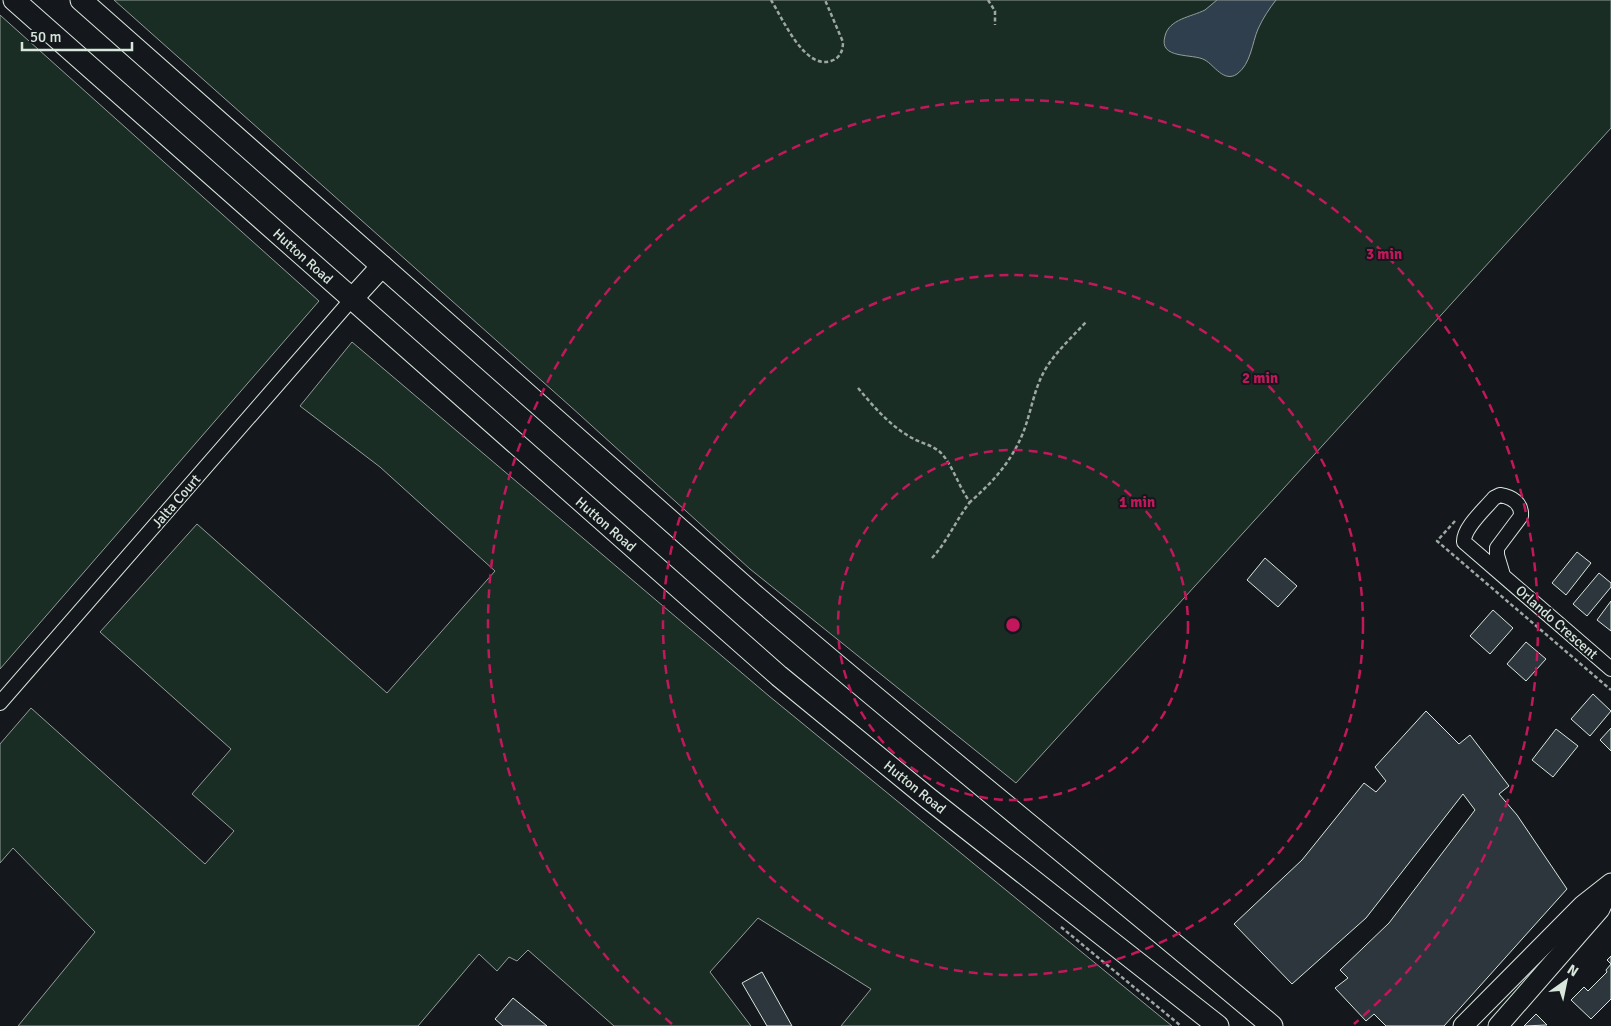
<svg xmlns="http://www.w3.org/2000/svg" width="1611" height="1026" viewBox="0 0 1611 1026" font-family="Signika,sans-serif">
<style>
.green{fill:#1a2d24;stroke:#939e99}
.water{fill:#2f3f4d;stroke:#939e99}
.building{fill:#2c363c;stroke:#d8e6dc}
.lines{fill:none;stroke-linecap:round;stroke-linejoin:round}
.minor-casing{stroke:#d8e6dc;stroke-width:16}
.secondary-casing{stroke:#d8e6dc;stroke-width:21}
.primary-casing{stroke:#d8e6dc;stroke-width:23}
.path{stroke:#9da8a2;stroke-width:2.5;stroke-dasharray:4 2.5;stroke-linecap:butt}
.minor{stroke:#14181c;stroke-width:14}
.secondary{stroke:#14181c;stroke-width:19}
.primary{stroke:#14181c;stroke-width:21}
.ring{fill:none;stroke:#c2185b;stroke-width:2.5;stroke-dasharray:9 6}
.labels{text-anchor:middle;stroke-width:4;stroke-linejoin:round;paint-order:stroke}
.street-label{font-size:14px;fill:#d8e6dc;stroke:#14181c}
.centre{fill:#c2185b;stroke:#14181c;stroke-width:2.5}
.ring-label{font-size:15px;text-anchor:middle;font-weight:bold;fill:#c2185b;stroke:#14181c;stroke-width:4;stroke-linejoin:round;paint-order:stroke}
</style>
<rect width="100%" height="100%" fill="#14181c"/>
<g class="green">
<path d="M114,0h1497v128l-595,655 -266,-214 -180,-163z"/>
<path d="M0,15l319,286 -319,368z"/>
<path d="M352,342l417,354 403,330h-331l30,-37 -113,-71 -48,54 41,54h-137l-86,-76 -11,11 -8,-4 -12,14 -18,-17 -61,72h-400l77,-94 -82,-84 -13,15v-119l31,-36 174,156 29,-33 -42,-37 39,-45 -131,-117 97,-108 190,169 108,-122 -115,-104 -80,-61z"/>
</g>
<path class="water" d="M1217,0h59c-7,9 -13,18 -18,29 -6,14 -7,35 -21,45 -13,9 -23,-9 -32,-14 -12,-7 -47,0 -40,-24 4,-17 26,-19 40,-26 4,-3 8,-7 12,-10z"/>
<g class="building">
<path d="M1577,552l14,11 -25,32 -14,-12z"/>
<path d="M1265,558l32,28 -19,21 -31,-27z"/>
<path d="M1599,573l12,10v4l-24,29 -14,-12z"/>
<path d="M1611,601v30l-14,-11z"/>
<path d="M1493,610l20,18 -23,26 -20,-18z"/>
<path d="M1526,642l20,17 -20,22 -19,-17z"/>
<path d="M1593,694l18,17 -21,25 -19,-17z"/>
<path d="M1426,711l33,33 11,-9 39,51 -10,8 18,21 50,74 -123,137h-58l-12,-12 -8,7 -31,-33 13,-10 -8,-8 49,-47 86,-113 -12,-16 -97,124 -74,66 -58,-60 68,-64 62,-77 12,9 10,-11 -11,-14z"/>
<path d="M1611,728v23l-11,-11z"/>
<path d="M1556,729l22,17 -25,31 -21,-17z"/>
<path d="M1611,956v43l-20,20 -20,-19 13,-13 4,4 19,-19 -1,-2 5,-6 -4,-4z"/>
<path d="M762,972l30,54h-25l-25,-43z"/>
<path d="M513,998l34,28h-44l-8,-7z"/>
<path d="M1536,1014l11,11 -23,1z"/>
</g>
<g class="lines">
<g class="minor-casing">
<g id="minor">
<path d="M1503,575l-6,-20v-7l24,-32c1,-13 -9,-19 -21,-21l-6,3c-9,11 -31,30 -30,44l147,127"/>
<path d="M0,703l352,-404"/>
</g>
</g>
<g class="secondary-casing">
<g id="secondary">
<path d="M1463,1026l120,-121 28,-22"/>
<path d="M1498,1026l102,-117 11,-24"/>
</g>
</g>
<g class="primary-casing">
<g id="primary">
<path d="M14,0l765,676 149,122 290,228"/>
<path d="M81,0l671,593c171,147 348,288 520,433"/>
<path d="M352,299l30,-33"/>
</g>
</g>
<g class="path">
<path d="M771,0c11,17 33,70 60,61 9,-3 12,-10 12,-19l-18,-42"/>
<path d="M988,0l7,11v14"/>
<path d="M858,388c16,19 32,38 54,50 9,5 20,7 28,14 12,11 19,36 30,50 23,-20 41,-40 53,-69 9,-23 11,-47 25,-68 11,-16 25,-29 38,-43"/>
<path d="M1455,521l-18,20 174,149"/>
<path d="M932,558c15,-16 24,-38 38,-56"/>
<path d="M1061,927l120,99"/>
</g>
<use href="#minor" class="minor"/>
<use href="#secondary" class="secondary"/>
<use href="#primary" class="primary"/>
</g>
<g class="ring">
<circle cx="1013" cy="625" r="175"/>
<circle cx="1013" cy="625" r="350"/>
<path d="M672 1024A525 525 0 1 1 1354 1024"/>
</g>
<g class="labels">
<g class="street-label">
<text transform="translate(303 256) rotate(42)" y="5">Hutton Road</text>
<text transform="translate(176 501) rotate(-49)" y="5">Jalta Court</text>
<text transform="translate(606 524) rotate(41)" y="5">Hutton Road</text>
<text transform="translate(1557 622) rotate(41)" y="5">Orlando Crescent</text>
<text transform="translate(915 787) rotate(39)" y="5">Hutton Road</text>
</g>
</g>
<circle cx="1013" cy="625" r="8" class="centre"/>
<g class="ring-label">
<text x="1384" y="259">3 min</text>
<text x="1260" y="383">2 min</text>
<text x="1137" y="507">1 min</text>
</g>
<g transform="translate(1566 981) rotate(33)" stroke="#14181c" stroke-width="4" paint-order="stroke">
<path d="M0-4L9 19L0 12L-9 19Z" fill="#d8e6dc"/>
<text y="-8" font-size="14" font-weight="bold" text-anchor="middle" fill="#d8e6dc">N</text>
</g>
<path d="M22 42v8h110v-8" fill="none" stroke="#d8e6dc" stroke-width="2.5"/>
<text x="30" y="42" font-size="15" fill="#d8e6dc" stroke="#14181c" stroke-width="4" paint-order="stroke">50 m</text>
</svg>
